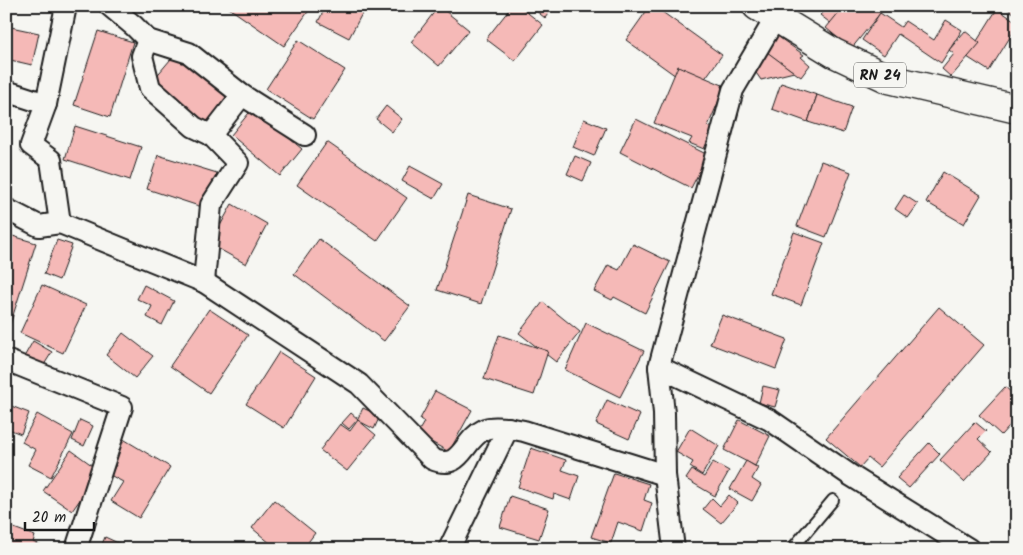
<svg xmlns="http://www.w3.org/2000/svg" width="1023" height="555" viewBox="0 0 1023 555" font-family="Kalam,sans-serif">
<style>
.building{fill:#f5b9b7;stroke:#1c1c1c}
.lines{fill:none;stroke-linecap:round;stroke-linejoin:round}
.lane-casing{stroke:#1c1c1c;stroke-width:14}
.street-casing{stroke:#1c1c1c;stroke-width:24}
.primary-casing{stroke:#1c1c1c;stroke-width:31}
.lane{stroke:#f6f6f2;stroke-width:10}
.street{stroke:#f6f6f2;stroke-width:20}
.primary{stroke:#f6f6f2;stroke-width:28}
.labels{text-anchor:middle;stroke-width:4;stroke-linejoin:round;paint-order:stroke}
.shield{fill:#f6f6f2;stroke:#5d5d5c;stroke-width:1}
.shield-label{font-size:15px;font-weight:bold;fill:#1c1c1c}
</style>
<rect width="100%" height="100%" fill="#f6f6f2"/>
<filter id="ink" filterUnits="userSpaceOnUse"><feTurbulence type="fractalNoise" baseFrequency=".02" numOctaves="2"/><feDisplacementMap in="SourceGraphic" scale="10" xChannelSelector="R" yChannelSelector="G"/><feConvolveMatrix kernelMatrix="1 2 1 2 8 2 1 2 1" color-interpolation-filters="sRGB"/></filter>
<g filter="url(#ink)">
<g class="building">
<path d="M226,6h86l-28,40z"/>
<path d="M326,6h40l-17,32 -31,-16z"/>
<path d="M439,6l30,24 -30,36 -28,-24z"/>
<path d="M512,6h7l24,19 -28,36 -29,-22z"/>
<path d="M530,6h24l-9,12z"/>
<path d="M650,6h4l68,49 -21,29 -21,-15 -4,7 -50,-36z"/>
<path d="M814,6h32l-13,19 -13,-10 3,-3z"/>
<path d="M844,6h42l-35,43 -25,-21z"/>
<path d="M1004,6h13v11l-5,-5z"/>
<path d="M997,9l20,13v4l-28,45 -22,-14z"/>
<path d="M880,13l21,14 4,-6 29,19 12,-20 16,10 -21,33 -43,-29 -14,21 -22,-15z"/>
<path d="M6,26l33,7 -7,32 -26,-6z"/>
<path d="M98,31l35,11 -23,75 -36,-12z"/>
<path d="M965,31l15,12 -29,34 -9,-8 12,-15 -5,-4z"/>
<path d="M773,33l31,22 -3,2 9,8 -9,12 -41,-29z"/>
<path d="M298,40l47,30 -32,49 -47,-30z"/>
<path d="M763,49l31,23 -33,8 -9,-13z"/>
<path d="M176,53l54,45 -22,26 -54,-45z"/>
<path d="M678,66l47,20 -17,40 5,2 -9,21 -15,-6 3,-5 -38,-15z"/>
<path d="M781,83l36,12 -9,27 -36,-13z"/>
<path d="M817,95l35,12 -9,26 -35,-11z"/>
<path d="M386,106l16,13 -10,13 -16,-13z"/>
<path d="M253,108l49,41 -22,27 -49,-41z"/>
<path d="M584,119l22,9 -12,28 -21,-9z"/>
<path d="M636,119l72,36 -17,33 -71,-36z"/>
<path d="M75,126l66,21 -11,33 -65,-21z"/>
<path d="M327,142l80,56 -30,43 -80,-56z"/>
<path d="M158,155l59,18 -12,35 -58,-19z"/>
<path d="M575,156l16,7 -8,18 -16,-7z"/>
<path d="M821,161l30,11 -25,65 -29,-11z"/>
<path d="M410,166l33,18 -9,15 -32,-18z"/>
<path d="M943,172l38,23 -17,29 -38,-22z"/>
<path d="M468,195l43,14 -30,95 -44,-14z"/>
<path d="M904,195l14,9 -10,14 -13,-9z"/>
<path d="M232,204l35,20 -21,40 -36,-20z"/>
<path d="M794,232l30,11 -23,62 -30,-11z"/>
<path d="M6,234l30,9 -28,88 -2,-1z"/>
<path d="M319,239l91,67 -26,35 -90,-67z"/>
<path d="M57,240l15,5 -13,35 -15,-6z"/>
<path d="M633,244l37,18 -25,51 -31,-16 -2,3 -18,-9 14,-26 11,5z"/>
<path d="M42,285l44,20 -23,48 -43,-20z"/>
<path d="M144,285l30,16 -12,24 -15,-8 5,-11 -15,-7z"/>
<path d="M543,302l37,30 -24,30 -37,-29z"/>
<path d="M939,307l45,38 -105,122 -11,-9 -8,9 -34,-29z"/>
<path d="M209,309l39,26 -39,58 -39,-27z"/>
<path d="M722,315l65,24 -11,30 -66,-25z"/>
<path d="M586,323l58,28 -24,46 -55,-27z"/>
<path d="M123,333l30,23 -18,22 -29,-23z"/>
<path d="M499,335l49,16 -14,44 -50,-16z"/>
<path d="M33,341l19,11 -10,16 -18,-11z"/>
<path d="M279,352l37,24 -32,52 -38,-24z"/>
<path d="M763,386l17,4 -5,17 -16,-4z"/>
<path d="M1005,387l12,10v20l-16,18 -22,-20z"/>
<path d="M435,391l37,19 -23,42 -32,-18 7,-12 -4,-3z"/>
<path d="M607,400l33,15 -11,24 -33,-15z"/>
<path d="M6,404l23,9 -8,21 -15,-6z"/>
<path d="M363,408l17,8 -6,13 -17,-9z"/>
<path d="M351,413l7,6 -9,10 -7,-6z"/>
<path d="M37,414l36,20 -22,43 -23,-12 8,-15 -14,-8z"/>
<path d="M80,420l13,6 -9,20 -12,-6z"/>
<path d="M358,420l18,15 -29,36 -27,-21 20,-26 10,7z"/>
<path d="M739,420l31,16 -15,30 -31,-16z"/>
<path d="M975,422l11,9 -8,8 14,13 -28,30 -24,-22z"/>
<path d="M690,428l29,18 -17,29 -12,-8 3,-5 -17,-10z"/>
<path d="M120,437l50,30 -31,51 -28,-17 12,-19 -13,-7 6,-10 -10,-6z"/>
<path d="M929,443l11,11 -31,34 -12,-10z"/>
<path d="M531,448l35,12 -4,10 17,6 -8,24 -17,-6 -1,5 -35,-12z"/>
<path d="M71,450l29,21 -28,40 -29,-20z"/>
<path d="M746,461l12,7 -6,11 9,6 -9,16 -22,-12z"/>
<path d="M713,462l16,9 -14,25 -29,-17 6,-9 12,7z"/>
<path d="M614,473l35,11 -5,16 8,3 -9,28 -25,-9 -7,21 -20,-6z"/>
<path d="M729,495l9,8 -17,20 -18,-14 9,-11 8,8z"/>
<path d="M510,496l39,13 -10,30 -39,-12z"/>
<path d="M274,500l41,33 -12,16h-26l-25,-21z"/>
<path d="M6,525l29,11 -2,6 17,7h-44z"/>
<path d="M105,537l26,12h-31z"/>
<path d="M495,542l13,7h-17z"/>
</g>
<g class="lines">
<g class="lane-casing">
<path id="lane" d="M792,549l41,-49"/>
</g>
<g class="street-casing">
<g id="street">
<path d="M110,6l24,20 14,14 41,13 53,42 63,40"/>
<path d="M148,40l-6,16 8,32 44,39 17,8 27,28 -27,42 -7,77"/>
<path d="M6,91l40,13 -15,41 20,15 9,63 -21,3 -33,-17"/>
<path d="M46,104l20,-98"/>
<path d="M211,135l31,-40"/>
<path d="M60,223l144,59 155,102 73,75c30,13 30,-19 53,-30 7,-3 16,-1 23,-1"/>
<path d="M6,360l116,47 -46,142"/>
<path d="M659,367l111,53 80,55 119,74"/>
<path d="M449,549l59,-121 16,3 141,44"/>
<path d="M674,549l-9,-74 -1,-62 -5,-46 74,-277 49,-83"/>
</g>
</g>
<g class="primary-casing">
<path id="primary" d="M757,6l77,47 55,26 128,30"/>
</g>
<use href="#lane" class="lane"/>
<use href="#street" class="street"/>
<use href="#primary" class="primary"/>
</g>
</g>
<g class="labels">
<rect class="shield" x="854" y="62.5" width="52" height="25" rx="4"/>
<g class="shield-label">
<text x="880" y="80">RN 24</text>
</g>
</g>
<rect width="1023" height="555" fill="none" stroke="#f6f6f2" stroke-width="25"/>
<rect x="12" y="12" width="998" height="530" fill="none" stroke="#1c1c1c" stroke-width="2" filter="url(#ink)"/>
<path d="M25 522v8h69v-8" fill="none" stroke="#1c1c1c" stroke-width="2.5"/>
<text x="32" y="522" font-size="15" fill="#1c1c1c" stroke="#f6f6f2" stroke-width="4" paint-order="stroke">20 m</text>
</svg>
